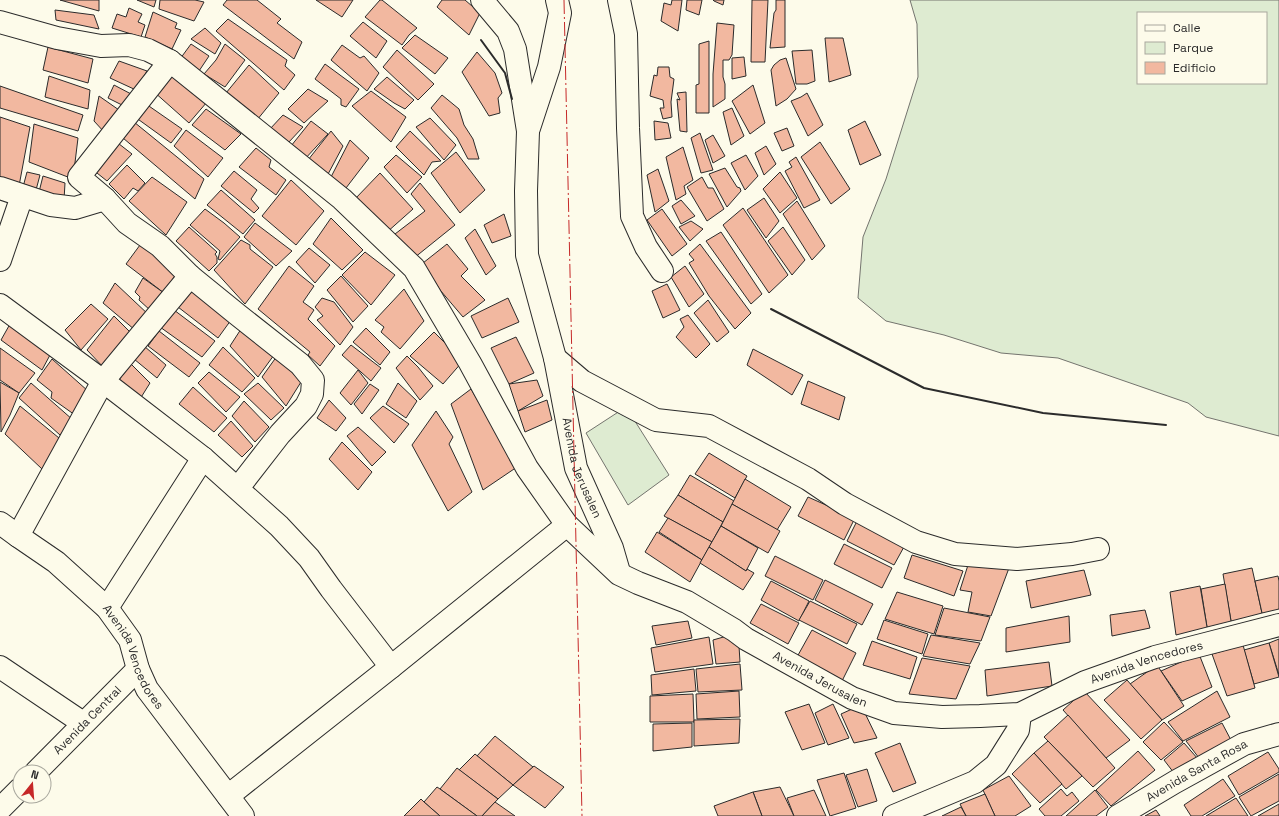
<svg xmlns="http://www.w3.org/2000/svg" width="1279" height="816" viewBox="0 0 1279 816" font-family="'Space Grotesk',sans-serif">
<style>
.green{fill:#deebd1;stroke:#74746e;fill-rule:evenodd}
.building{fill:#f2b8a0;stroke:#2b2b2b}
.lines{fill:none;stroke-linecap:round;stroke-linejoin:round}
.minor-casing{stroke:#2b2b2b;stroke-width:24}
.minor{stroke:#fdfbea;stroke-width:22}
.wall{stroke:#2b2b2b;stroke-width:2}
.power{stroke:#c62828;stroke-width:1;stroke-dasharray:14 3 2 3;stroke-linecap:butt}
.labels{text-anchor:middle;stroke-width:3;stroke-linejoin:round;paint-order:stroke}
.street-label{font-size:12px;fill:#2b2b2b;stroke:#fdfbea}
</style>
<rect width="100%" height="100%" fill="#fdfbea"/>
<g class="green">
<path d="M910,0h369v436l-73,-19 -18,-14 -130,-45 -57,-5 -57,-18 -58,-14 -28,-23 5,-61 23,-58 32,-102 -1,-53zM1138,13h128v70h-128z"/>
<path d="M626,407l43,68 -41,30 -42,-72z"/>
</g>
<g class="building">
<path d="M60,0h39v11z"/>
<path d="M137,0h19l-2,7z"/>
<path d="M160,0h35l9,2 -10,19 -35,-12z"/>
<path d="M227,0h30l24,19 -4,4 25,19 -8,17 -71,-54z"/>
<path d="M316,0h37l-11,17z"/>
<path d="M380,0h2l35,28 -8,7 -7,10 -37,-28z"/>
<path d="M442,0h23l15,13 -11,22 -32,-28z"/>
<path d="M672,0h10l-4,31 -17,-10 3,-18 7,2z"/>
<path d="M687,0h15l-3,15 -13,-5z"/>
<path d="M713,0h11l-1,5 -9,-4z"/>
<path d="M752,0h16l-3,62h-14z"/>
<path d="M776,0h9v47l-15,1 4,-35 2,-3z"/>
<path d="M129,8l13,6 -4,8 7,3 -4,12 -29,-9 5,-14 9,3z"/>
<path d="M55,10l39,5 5,14 -43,-9z"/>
<path d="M153,12l24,11 -2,5 6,2 -9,19 -27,-12z"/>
<path d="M228,19l59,41 -2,6 10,9 -11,15 -68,-59z"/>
<path d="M363,22l24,19 -11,17 -26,-22z"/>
<path d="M717,23l17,2 -2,30 -3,5h-6v17l2,7v15l-12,8v-33z"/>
<path d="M205,28l16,15 -6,11 -24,-15z"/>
<path d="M415,35l33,23 -13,16 -33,-26z"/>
<path d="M825,38h18l8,37 -22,7z"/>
<path d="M709,41v72h-13v-28l3,-1v-40z"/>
<path d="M191,44l18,12 -10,15 -19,-12z"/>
<path d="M225,44l20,16 -20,27 -21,-13 12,-14z"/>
<path d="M342,45l18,13 4,-2 15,17 -12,18 -36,-31z"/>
<path d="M48,47l45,12 -5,24 -45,-13z"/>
<path d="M397,50l37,34 -16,16 -35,-33z"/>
<path d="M812,50l3,31 -8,3h-11l-4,-33z"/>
<path d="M477,52l18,21 7,20 -4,5 2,15 -11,3 -27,-44z"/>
<path d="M744,57l2,19 -14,3v-21z"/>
<path d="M786,58l10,31 -9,10 -11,7 -5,-36 3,-5 6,-5z"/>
<path d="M119,61l28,10 -11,19 -26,-12z"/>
<path d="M325,64l34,25 -13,18 -5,-2v-6l-26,-20z"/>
<path d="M249,65l30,28 -22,27 -31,-27z"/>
<path d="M658,67h11l1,10 4,2 -3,23 1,15 -9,2 -3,-11h4l-1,-8 -13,-4 4,-21 3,1z"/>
<path d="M168,73l39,29 -18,21 -36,-32z"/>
<path d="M49,76l41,14 -2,19 -43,-12z"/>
<path d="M387,77l27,23 -9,9 -11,-6 -20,-14z"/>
<path d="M114,85l19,10 -7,12 -18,-9z"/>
<path d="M753,85l12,38 -15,11 -18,-33z"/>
<path d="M0,86l83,29 -5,16 -78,-23z"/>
<path d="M308,89l20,12 -24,22 -16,-14z"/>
<path d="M371,91l35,26 -15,25 -39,-36z"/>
<path d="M686,92l1,40 -7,-1 -3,-32 3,1 -3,-7z"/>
<path d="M807,93l16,32 -15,11 -17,-35 10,-4z"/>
<path d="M442,95l17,14 5,16 9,14 6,20h-11l-11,-21 -26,-30z"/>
<path d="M99,96l20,14 -14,23 -11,-12z"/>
<path d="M146,104l36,25 -11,14 -36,-26z"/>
<path d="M732,108l12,28 -13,9 -8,-33z"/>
<path d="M206,109l35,25 -16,16 -33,-25z"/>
<path d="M283,115l20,12 -15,16 -19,-13z"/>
<path d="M0,117l30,10 -11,59 -19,-6z"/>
<path d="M430,118l26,27 -12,15 -28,-33z"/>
<path d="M311,121l17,13 -24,26 -13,-14z"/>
<path d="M654,121l14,2 3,15 -16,2z"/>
<path d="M865,121l16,34 -21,10 -12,-35z"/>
<path d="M134,122l70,57 -9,20 -72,-61z"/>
<path d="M34,124l44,14 -5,41 -44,-17z"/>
<path d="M787,128l7,18 -12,5 -8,-18z"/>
<path d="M186,130l37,28 -15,19 -34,-31z"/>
<path d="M331,131l12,15 -16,30 -19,-16z"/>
<path d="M410,131l31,30 -9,1 -8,13 -28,-28z"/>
<path d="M700,133l13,37 -12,3 -10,-35z"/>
<path d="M713,135l12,21 -12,7 -8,-23z"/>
<path d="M114,140l18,14 -25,27 -15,-12z"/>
<path d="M350,140l19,18 -23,30 -15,-11z"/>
<path d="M820,142l30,47 -19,15 -30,-47z"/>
<path d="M766,146l10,18 -12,11 -9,-22z"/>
<path d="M683,147l10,33 -9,6 2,8 -10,6 -10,-43z"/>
<path d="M256,148l15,12 -2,7 17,13 -10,15 -37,-28z"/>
<path d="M456,152l29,38 -25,23 -29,-40z"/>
<path d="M396,155l26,22 -15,16 -23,-26z"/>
<path d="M746,155l12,21 -13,14 -14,-27z"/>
<path d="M796,157l24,43 -16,8 -19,-37 7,-4 -3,-5z"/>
<path d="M127,165l18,18 -7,8 -5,-3 -9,11 -15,-15z"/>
<path d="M725,168l12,19 3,1 1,3 -14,16 -18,-33z"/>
<path d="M658,169l11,32 -14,11 -8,-37z"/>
<path d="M234,171l23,19 -6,9 8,9 -5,5 -33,-27z"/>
<path d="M27,172l13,3 -4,15 -13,-3z"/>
<path d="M780,172l17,26 -17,15 -17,-24z"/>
<path d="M380,173l33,36 -27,24 -32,-33z"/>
<path d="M43,176l22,7 -1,17 -25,-8z"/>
<path d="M152,177l35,25 -21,33 -37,-34z"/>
<path d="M702,177l6,11h5l11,21 -17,12 -20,-34z"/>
<path d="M291,180l33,31 -28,34 -34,-29z"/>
<path d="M420,183l35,42 -41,33 -19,-24 30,-23 -14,-17z"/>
<path d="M221,190l34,30 -12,14 -36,-29z"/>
<path d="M764,198l15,23 -13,17 -19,-28z"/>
<path d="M681,200l14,16 -14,8 -9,-18z"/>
<path d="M797,201l28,45 -13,14 -29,-46z"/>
<path d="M743,208l45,67 -19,18 -46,-68z"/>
<path d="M205,209l19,14 16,14 -20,23 -2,-1 2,-8 -30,-26z"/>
<path d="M662,209l25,35 -15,12 -25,-36z"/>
<path d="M504,214l7,22 -19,7 -8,-18z"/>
<path d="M331,218l32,32 -21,20 -29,-26z"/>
<path d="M691,221l12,8 -13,12 -11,-14z"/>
<path d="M255,223l37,28 -16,15 -32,-29z"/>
<path d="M189,227l28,25 -2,2 2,3v6l-8,8 -33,-30z"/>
<path d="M783,227l22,33 -13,15 -24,-34z"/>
<path d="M475,229l21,37 -10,9 -21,-37z"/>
<path d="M721,232l41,62 -11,10 -45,-63z"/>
<path d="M241,240l9,5v4l23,18 -28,37 -31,-34z"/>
<path d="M447,244l21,25 -7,7 24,24 -22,17 -23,-27 -17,-27z"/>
<path d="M700,244l51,69 -16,16 -26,-33 -20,-33 5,-3 -5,-6z"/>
<path d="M140,245l38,26 -14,22 -38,-29z"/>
<path d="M309,248l21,17 -15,18 -19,-21z"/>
<path d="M365,252l30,23 -24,30 -29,-30z"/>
<path d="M289,266l25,20 -11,16 11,8 -6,9 27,27 -15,20 -12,-11 2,-3 -52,-43z"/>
<path d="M685,266l19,28 -15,13 -18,-30z"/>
<path d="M341,276l27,30 -15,16 -26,-32z"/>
<path d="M143,278l21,15 -13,18 -12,-11 1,-3 -5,-5z"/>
<path d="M115,283l35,33 -15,14 -32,-27z"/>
<path d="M667,284l13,26 -17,8 -11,-27z"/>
<path d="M190,289l41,31 -13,18 -40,-31z"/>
<path d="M404,289l20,32 -24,28 -19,-17 3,-5 -9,-7z"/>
<path d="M322,298l12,4 19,25 -13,18 -23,-25 6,-4 -8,-9z"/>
<path d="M508,298l11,24 -37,16 -11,-22z"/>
<path d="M708,300l21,32 -12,10 -23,-29z"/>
<path d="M91,304l17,15 -27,31 -16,-20z"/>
<path d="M174,310l41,31 -13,16 -42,-30z"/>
<path d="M688,315l22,29 -14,14 -20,-21 8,-10 -4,-8z"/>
<path d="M114,316l17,17 -26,36 -18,-19z"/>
<path d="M10,324l40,31 -8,15 -41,-30z"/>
<path d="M243,326l31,29 -16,22 -28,-31z"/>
<path d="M366,328l24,24 -10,13 -27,-23z"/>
<path d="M159,331l41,32 -11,14 -41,-31z"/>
<path d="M434,332l29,29 -20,23 -33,-28z"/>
<path d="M516,337l18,36 -25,11 -18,-36z"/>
<path d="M351,345l30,23 -10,13 -29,-26z"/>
<path d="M144,346l22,19 -9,13 -23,-19z"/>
<path d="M223,347l32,31 -13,14 -33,-27z"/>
<path d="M0,348l35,25 -16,20 -19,-13z"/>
<path d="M753,349l50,26 -11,20 -45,-30z"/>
<path d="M277,356l24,26 -15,24 -24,-29z"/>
<path d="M407,356l11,11 15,19 -13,14 -24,-32z"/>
<path d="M52,359l36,32 -13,24 -24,-17 1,-6 -15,-12z"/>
<path d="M131,364l19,19 -10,16 -22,-18z"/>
<path d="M358,370l10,13 -17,22 -11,-12z"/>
<path d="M209,372l31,25 -14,15 -28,-29z"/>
<path d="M537,380l6,16 -25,15 -9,-27z"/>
<path d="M808,381l37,16 -6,23 -38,-16z"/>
<path d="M0,382l19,11 -9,22 -9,17z"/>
<path d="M31,383l42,37 -13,15 -41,-37z"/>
<path d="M258,383l26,25 -13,12 -27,-26z"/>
<path d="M398,383l19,18 -11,17 -20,-14z"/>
<path d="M370,384l9,6 -17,24 -8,-10z"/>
<path d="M193,387l34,31 -13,14 -35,-28z"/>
<path d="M471,389l46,78 -34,23 -32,-86z"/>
<path d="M329,400l17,18 -10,13 -19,-13z"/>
<path d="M547,400l5,20 -27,12 -7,-21z"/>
<path d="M244,401l25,26 -14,15 -23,-26z"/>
<path d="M20,406l39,32 -1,12 -16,19 -37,-35z"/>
<path d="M383,406l26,18 -15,19 -24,-25z"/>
<path d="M436,411l17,26 -4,7 23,48 -24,19 -36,-66z"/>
<path d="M231,421l22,25 -11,11 -24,-22z"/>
<path d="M358,427l28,25 -14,14 -25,-30z"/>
<path d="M342,442l30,30 -14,18 -29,-31z"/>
<path d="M709,453l38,23 -12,22 -40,-24z"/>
<path d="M690,475l44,26 -11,21 -45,-27z"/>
<path d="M745,479l46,28 -14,23 -45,-26z"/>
<path d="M678,495l45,27 -11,20 -48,-26z"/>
<path d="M808,497l47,21 -11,22 -46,-24z"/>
<path d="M732,504l48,27 -12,22 -47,-27z"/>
<path d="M668,518l44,24 -10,18 -43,-28z"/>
<path d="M857,521l48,24 -11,20 -47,-24z"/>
<path d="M721,526l37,22 -12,23 -37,-24z"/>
<path d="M657,532l45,28 -12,22 -45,-30z"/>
<path d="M844,544l48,24 -10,20 -48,-24z"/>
<path d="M709,547l37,24 1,-2 7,4 -11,17 -43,-27z"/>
<path d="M912,555l51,16 -9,25 -50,-18z"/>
<path d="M775,556l48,24 -10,20 -48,-24z"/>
<path d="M968,565l41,3 -18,48 -23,-4 4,-20 -12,-2z"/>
<path d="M1252,568l10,45 -31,8 -8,-47z"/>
<path d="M1084,570l7,25 -60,13 -5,-27z"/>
<path d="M1278,576l1,5v28l-17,4 -7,-32z"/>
<path d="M825,580l48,24 -11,21 -47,-25z"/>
<path d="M771,581l38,20 -10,20 -38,-21z"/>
<path d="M1225,584l6,37 -24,6 -6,-38z"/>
<path d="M1200,586l7,41 -31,8 -6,-43z"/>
<path d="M897,592l46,14 -9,28 -49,-15z"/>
<path d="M810,601l47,23 -10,20 -48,-24z"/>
<path d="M761,604l38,19 -11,21 -38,-21z"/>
<path d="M944,608l46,9 -9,24 -46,-6z"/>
<path d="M1145,610l5,18 -38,8 -2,-21z"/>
<path d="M1069,616l1,26 -64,10v-24z"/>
<path d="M884,620l44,14 -6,20 -45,-15z"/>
<path d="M688,621l4,17 -36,7 -4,-19z"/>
<path d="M812,630l44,23 -15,30 -44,-26z"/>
<path d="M931,635l49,8 -10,21 -47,-8z"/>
<path d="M727,636l12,10 1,16 -24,2 -3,-24z"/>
<path d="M709,637l4,27 -58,8 -4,-24z"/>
<path d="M1279,639v36l-10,-32z"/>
<path d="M872,641l45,16 -7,22 -47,-14z"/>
<path d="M1269,643l10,34 -25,7 -10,-34z"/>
<path d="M1243,645l12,43 -28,8 -15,-42z"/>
<path d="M1199,654l13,33 -30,14 -21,-30z"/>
<path d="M922,658l48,8 -14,33 -47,-5z"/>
<path d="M1049,662l3,24 -65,10 -2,-26z"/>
<path d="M740,664l2,26 -44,2 -2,-23z"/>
<path d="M1157,665l27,41 -22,14 -32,-36z"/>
<path d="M694,669l2,22 -44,4 -1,-20z"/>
<path d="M1127,680l35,40 -21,19 -37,-39z"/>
<path d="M739,691l1,26 -43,2 -1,-25z"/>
<path d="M1084,691l46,49 -24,18 -43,-48z"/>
<path d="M1217,691l13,26 -47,24 -15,-19z"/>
<path d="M693,694l1,28h-44v-26z"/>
<path d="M809,704l16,39 -23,7 -17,-38z"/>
<path d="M833,704l16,34 -21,7 -13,-32z"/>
<path d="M861,705l16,33 -23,5 -13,-29z"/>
<path d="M1068,715l47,53 -22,19 -49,-50z"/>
<path d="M740,719l-1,24 -45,3v-26z"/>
<path d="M1164,722l19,20 -22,18 -18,-18z"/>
<path d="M692,723v24l-39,4v-27z"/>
<path d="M1222,723l10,19 -33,16 -13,-17z"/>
<path d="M495,736l38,31 -20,18 -36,-29z"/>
<path d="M1048,741l34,35 -16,13 -32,-36z"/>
<path d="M900,743l16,40 -23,9 -18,-39z"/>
<path d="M1184,743l14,16 -24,14 -10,-13z"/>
<path d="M1138,751l17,19 -44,36 -15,-16z"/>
<path d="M1268,752l11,17v3l-40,23 -11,-19z"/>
<path d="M1034,753l28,31 -22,19 -28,-29z"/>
<path d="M475,754l38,31 -15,14 -39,-29z"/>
<path d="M534,766l30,21 -19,21 -32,-23z"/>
<path d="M457,768l41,31 -16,17h-5l-37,-27z"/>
<path d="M867,769l10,32 -19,6 -12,-32z"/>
<path d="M844,773l12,35 -26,8 -13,-36z"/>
<path d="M1279,774v27l-28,15 -12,-19z"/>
<path d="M1009,776l22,30 -16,10h-20l-12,-26z"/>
<path d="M1223,779l12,17 -33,20h-11l-7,-11z"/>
<path d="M437,787l3,2 37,27h-37l-16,-14z"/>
<path d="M780,787l14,29h-32l-9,-24z"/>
<path d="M1061,789l6,7 5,-4 7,9 -18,15h-16l-6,-7z"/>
<path d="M814,790l12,26h-32l-7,-18z"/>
<path d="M1095,790l13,17 -12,9h-30z"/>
<path d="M753,792l9,24h-44l-4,-10z"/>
<path d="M985,794l10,22h-29l-6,-12z"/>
<path d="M1236,798l12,18h-42z"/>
<path d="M421,799l3,3 16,14h-36z"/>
<path d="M495,802l20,14h-33z"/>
<path d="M1279,804v12h-21z"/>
<path d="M961,807l5,9h-24z"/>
<path d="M1156,810l4,6h-15z"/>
</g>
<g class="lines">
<g class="minor-casing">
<g id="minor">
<path id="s1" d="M482,0l26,31 7,18 13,82 -2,60 1,64 28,103 21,110 36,80 7,24"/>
<path d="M619,0l7,34 2,94 4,88 14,31 16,24"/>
<path id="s2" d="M0,22l57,16 44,8 28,-1 19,5 22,11 172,138 72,69 56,95 57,105 40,57 52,49 19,9 49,19 47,28 12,9 106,59 42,15 48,4 38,-1 40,-2 65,-32 70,-25 124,-32"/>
<path d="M170,61l-91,116 26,22 22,24 33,23 30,30 48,39 62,49 13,16 -1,14 -6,12 -26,28 -42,54"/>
<path d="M529,128l20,-61 11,-54 -3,-13"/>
<path d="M0,188l51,17 24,3 30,-9"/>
<path d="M0,260l22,-64"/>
<path d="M0,305l103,76 100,77 76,68 30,32 22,31 60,78"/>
<path d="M555,358l27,23 74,39 53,6 99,53 37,25 71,38 39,12 62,5 55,-5 26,-5"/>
<path id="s3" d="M0,523l18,13 38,26 51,46 23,32 8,29 9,20 96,127"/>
<path d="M18,536l85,-155 87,-105"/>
<path d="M107,608l96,-150"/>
<path d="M0,667l83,56"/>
<path id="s4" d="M36,772l102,-103"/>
<path d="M228,796l163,-129 176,-142"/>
<path d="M0,809l20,-20"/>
<path d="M894,816l81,-34 21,-17 22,-35 2,-16"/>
<path id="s5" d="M1118,816l57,-34 69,-38 35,-10"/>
</g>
</g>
<use href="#minor" class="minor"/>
<g class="wall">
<path d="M481,40l24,33 7,26"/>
<path d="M771,309l153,79 119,25 123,12"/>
</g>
<path class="power" d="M564,0l18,816"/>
</g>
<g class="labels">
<g class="street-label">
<text dy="4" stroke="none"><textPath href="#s1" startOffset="487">Avenida Jerusalen</textPath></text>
<text dy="4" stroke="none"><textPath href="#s3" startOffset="193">Avenida Vencedores</textPath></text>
<text dy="4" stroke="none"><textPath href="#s2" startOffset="1440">Avenida Vencedores</textPath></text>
<text dy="4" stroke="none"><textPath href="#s2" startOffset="1095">Avenida Jerusalen</textPath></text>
<text dy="4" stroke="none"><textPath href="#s4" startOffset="73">Avenida Central</textPath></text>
<text dy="4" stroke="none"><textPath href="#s5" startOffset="91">Avenida Santa Rosa</textPath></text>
</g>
</g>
<rect x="1137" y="12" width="130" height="72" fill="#fdfbea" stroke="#a9a89e"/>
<rect x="1145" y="25" width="20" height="6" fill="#fdfbea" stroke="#a9a89e"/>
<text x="1173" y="32" font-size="12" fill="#2b2b2b">Calle</text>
<rect x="1145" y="42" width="20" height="12" fill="#deebd1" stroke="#a9a89e"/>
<text x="1173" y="52" font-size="12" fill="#2b2b2b">Parque</text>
<rect x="1145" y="62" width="20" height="12" fill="#f2b8a0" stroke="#a9a89e"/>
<text x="1173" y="72" font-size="12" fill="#2b2b2b">Edificio</text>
<g transform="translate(32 784) rotate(17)"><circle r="19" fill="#fdfbea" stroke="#a9a89e"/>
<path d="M0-3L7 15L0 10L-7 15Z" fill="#c62828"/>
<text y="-6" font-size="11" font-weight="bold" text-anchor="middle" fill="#2b2b2b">N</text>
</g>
</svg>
